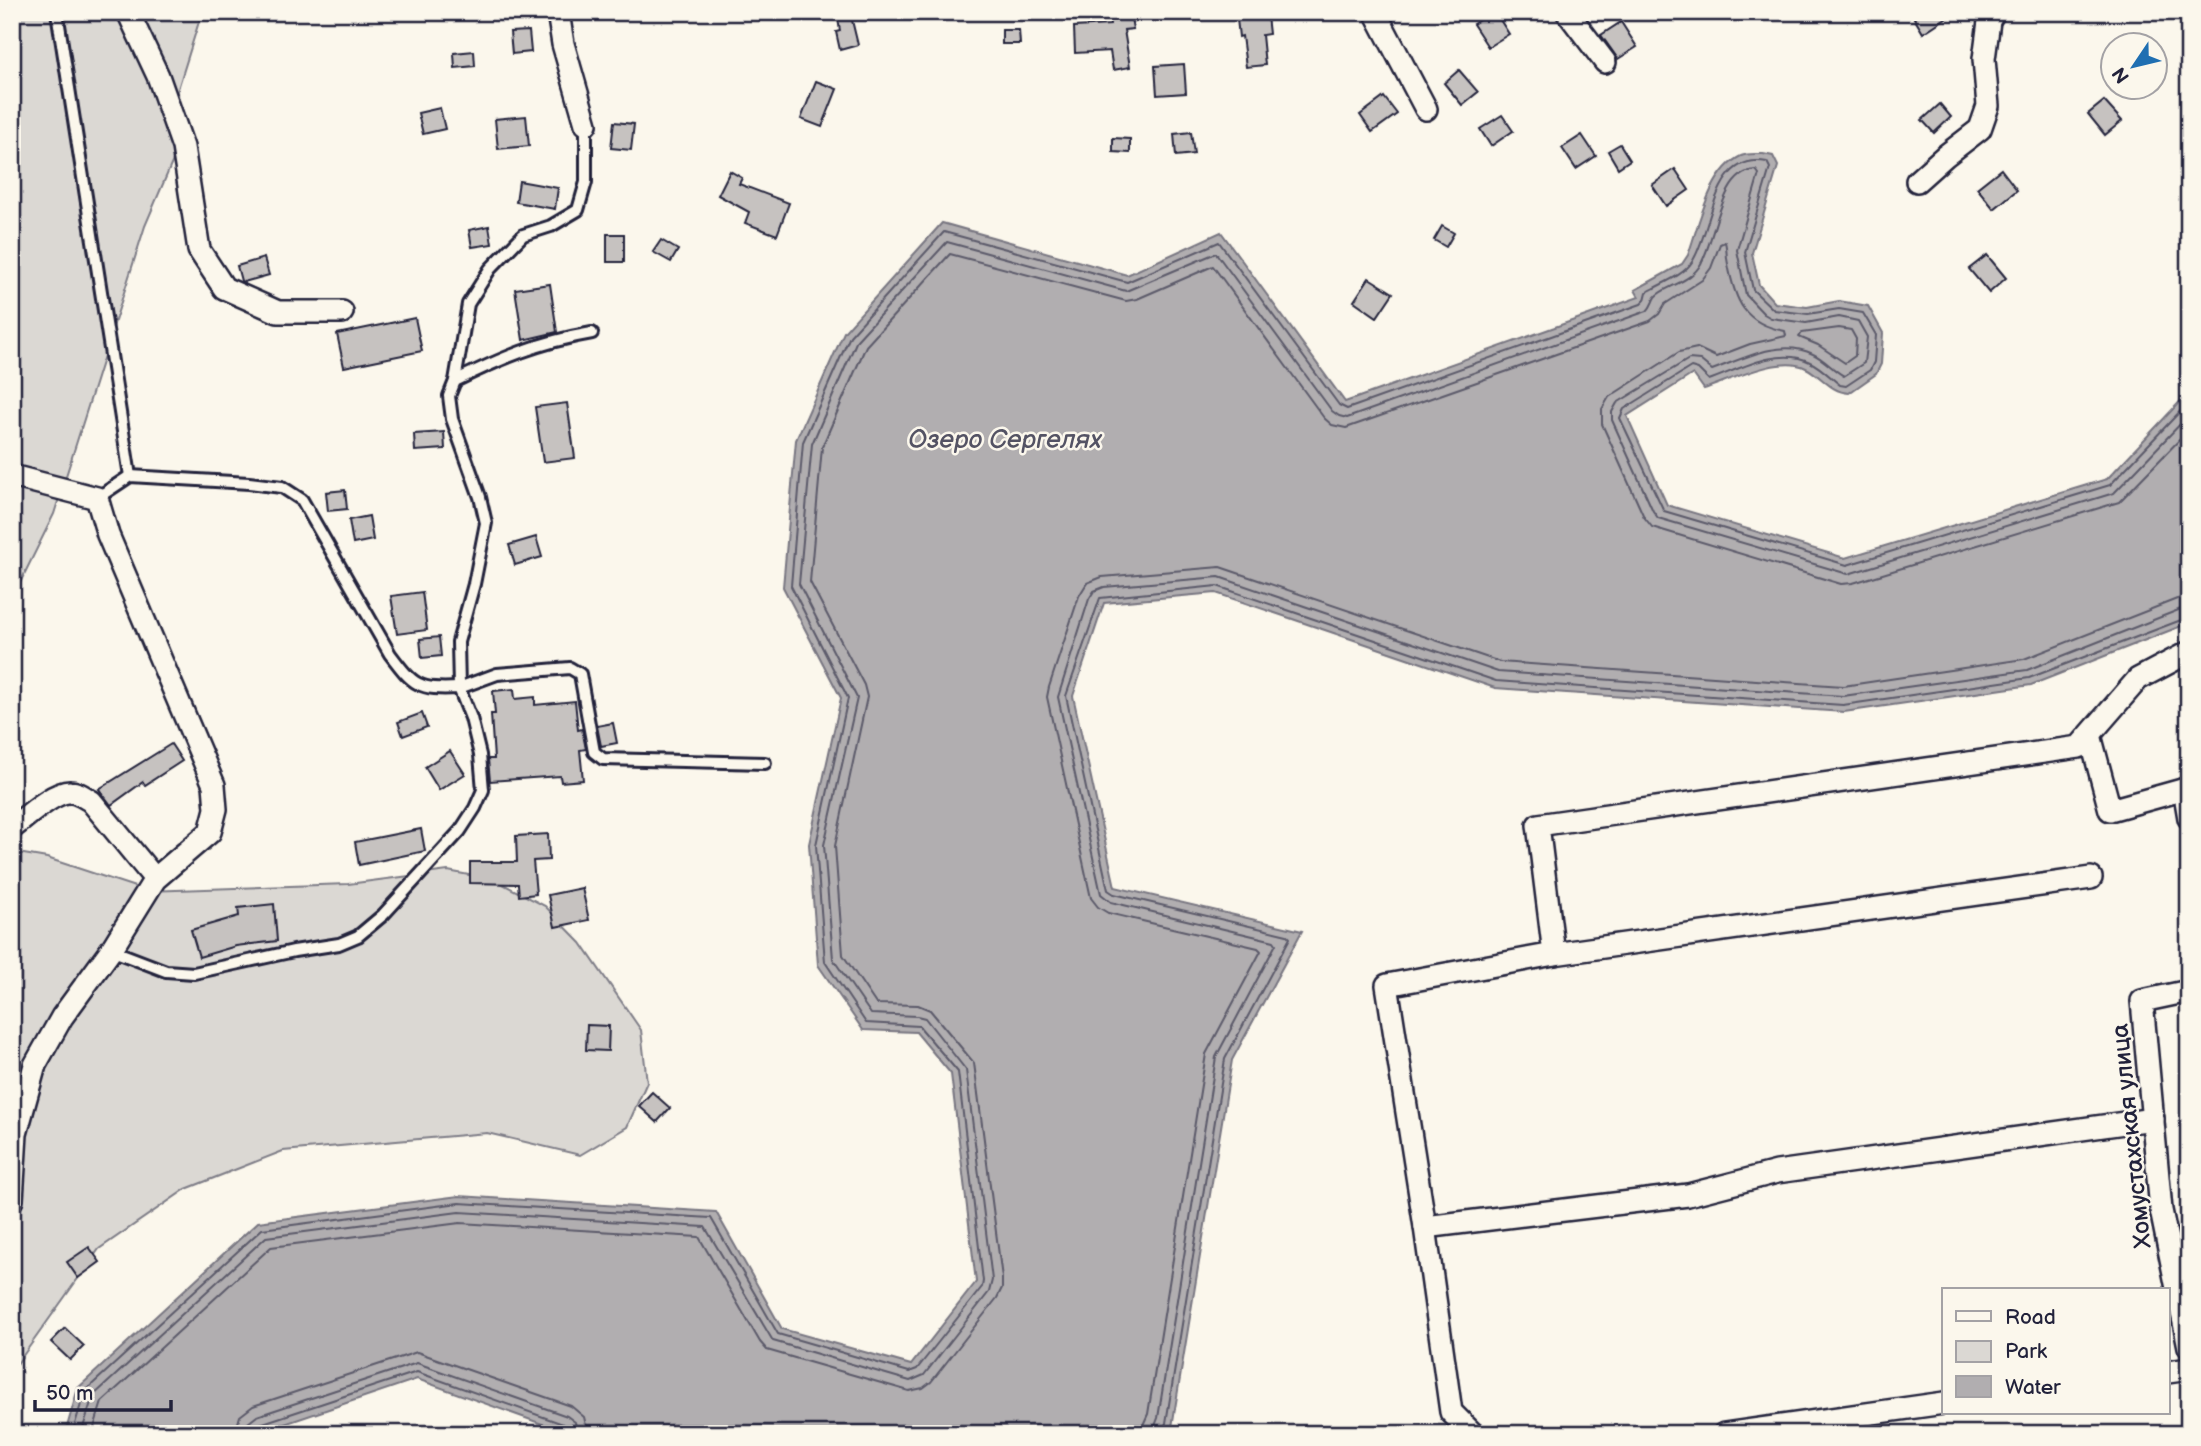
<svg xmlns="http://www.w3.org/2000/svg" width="2201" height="1446" viewBox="0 0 2201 1446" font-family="'Balsamiq Sans',sans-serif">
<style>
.green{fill:#dbd8d3;stroke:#7e7d87;stroke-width:2}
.water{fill:#b1aeb0;stroke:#787681;stroke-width:2}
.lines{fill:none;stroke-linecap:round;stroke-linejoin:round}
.shore{stroke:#5b5a6a;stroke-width:2}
.building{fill:#c6c2c0;stroke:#22223b;stroke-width:2}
.lane-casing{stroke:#22223b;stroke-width:16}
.street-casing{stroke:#22223b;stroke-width:26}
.lane{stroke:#fbf7ec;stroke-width:10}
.street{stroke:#fbf7ec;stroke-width:21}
.labels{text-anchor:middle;stroke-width:5;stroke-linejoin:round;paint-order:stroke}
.street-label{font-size:24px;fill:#22223b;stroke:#fbf7ec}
.water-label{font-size:26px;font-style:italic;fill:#545364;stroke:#fbf7ec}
</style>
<rect width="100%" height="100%" fill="#fbf7ec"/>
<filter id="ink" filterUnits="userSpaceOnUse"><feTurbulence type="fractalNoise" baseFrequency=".0143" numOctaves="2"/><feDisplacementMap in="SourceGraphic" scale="14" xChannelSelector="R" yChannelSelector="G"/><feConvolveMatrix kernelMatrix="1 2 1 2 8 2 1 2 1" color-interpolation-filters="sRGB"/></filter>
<g filter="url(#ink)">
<g class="green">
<path d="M12,12h190l-24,77 2,55 -35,82 -91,288 -42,85z"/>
<path d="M12,852l35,6 100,33 201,-7 100,-13 47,9 50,26 36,37 60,87 6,52 -20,45 -47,28 -93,-22 -204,18 -97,38 -87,60 -87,122z"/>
</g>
<path class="water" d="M1763,154l10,2 5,10 -26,87 7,32 16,18 32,4 32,-6 29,5 15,27 -2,31 -5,10 -27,19c-19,-1 -27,-17 -43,-25 -26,-13 -75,12 -102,21l-11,-15 -66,42 40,89 178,53 262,-79 82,-87v231l-158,62 -187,27 -349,-24 -279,-95 -112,10 -31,93 42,191 187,44 -70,129 -60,367 -7,7h-595l-153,-55 -162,55h-190l13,-46 180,-166 201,-26 257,16 66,117 129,36 65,-83 -25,-208 -35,-42 -53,-2 -45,-65 -9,-121 32,-146 -58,-111 13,-147 48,-108 98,-109 185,52 94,-43 124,170 294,-105 -4,-7 47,-26 6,-9c11,-30 21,-84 53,-99 6,-3 15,-2 22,-2z"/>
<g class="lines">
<g class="shore">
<path d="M1839,328l12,2 5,9 -1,17 -10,7 -27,-18 -19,-8 3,-4z"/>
<path d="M72,1434l13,-43 177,-162 197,-26 252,15 67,116 131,38 8,-3 65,-82 1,-6 -25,-209 -39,-46 -53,-3 -41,-61 -9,-117 32,-147 -57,-112 12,-144 47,-106 94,-104 183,50 92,-40 120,163 8,4 294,-105 4,-4 2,-8c15,-9 36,-16 45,-30 21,-32 20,-111 75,-100l3,6 -25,84 8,38 21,20 34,4 31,-5 24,4 13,22 -2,27 -4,8 -24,16 -6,-1c-9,-7 -19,-18 -30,-23 -31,-16 -72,8 -101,18l-11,-11 -7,-2 -67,42 -4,9 44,93 183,54 263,-80 79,-83"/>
<path d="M81,1434l12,-38 173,-159 193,-25 246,15 68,114 137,40 14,-6 65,-83 3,-12 -26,-210 -41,-52 -8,-2 -46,-2 -38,-55 -9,-114 33,-147 -58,-114 13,-140 45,-104 90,-98 179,49 90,-38 116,158 7,5 8,2 300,-107c5,-5 5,-9 8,-14 8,-10 32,-13 44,-30 17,-25 20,-96 57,-97l3,4 -22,76 9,45 18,19 7,4 35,5 33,-6 19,4 9,16 -3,26 -20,13c-11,-6 -20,-17 -31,-22 -32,-16 -71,5 -101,16l-12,-10 -11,-1 -72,44 -5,9v8l41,91 5,7 190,56 266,-81 75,-78"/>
<path d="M92,1434l10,-32 169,-155 189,-24 239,14 61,105 7,8 142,41 14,-3 8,-6 66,-84 5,-10v-10l-28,-215 -44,-53 -12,-5 -42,-1 -33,-49 -8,-109 32,-149 -3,-12 -54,-103 12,-135 44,-101 84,-92 176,47 11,-2 76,-33 111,152 8,7 14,3 304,-107 9,-7 6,-10 37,-24 9,-12 9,-24 5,-2c2,6 1,14 3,22 7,37 16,60 57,67l1,5 -36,8 -34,13 -19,-9 -18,4 -70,45 -7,12v15l42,93 8,10 189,57 12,-1 266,-81 70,-72"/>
<path d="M235,1434l5,-18 13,-10 164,-54 154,54 13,11 4,17"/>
<path d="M246,1434l2,-11 9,-7 160,-53 150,53 8,6 2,12"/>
<path d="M255,1434l1,-6 4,-4 157,-52 146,52 5,4 1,6"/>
<path d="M1142,1434l1,-9 5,-11 58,-360 55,-103 -3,-3 -150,-35 -10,-6 -7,-9 -44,-201 2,-10 30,-91 8,-13 15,-6 118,-10 280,95 343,24 181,-27 153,-60 12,-2"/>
<path d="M1152,1434l6,-16 58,-361 60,-113 -2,-3 -163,-39 -10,-8 -43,-197 31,-98 5,-8 10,-4 115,-10 279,95 345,24 184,-26 154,-61 8,-1"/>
<path d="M1161,1434l5,-11 59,-364 65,-121 -3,-3 -173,-41 -6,-4 -42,-194 34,-98 117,-12 279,95 347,24 186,-27 160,-61"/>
</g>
</g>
<g class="building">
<path d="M837,12h13l8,33 -18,5 -4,-18 4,-1z"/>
<path d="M1130,12l3,17 -9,1 6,37 -17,3 -3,-19 -35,2 -1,-26 36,-2 -1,-10z"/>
<path d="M1492,12h3l14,22 -21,13 -15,-23z"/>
<path d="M1923,12h32l-32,21 -9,-15z"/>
<path d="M1267,16l2,18 -7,1 3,30 -19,2 -4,-31 -3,1 -2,-18z"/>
<path d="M1621,22l16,25 -19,12 -17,-24z"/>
<path d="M1002,30h17l1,14h-18z"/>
<path d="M529,31l2,21 -19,2 -2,-22z"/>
<path d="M474,51l1,15 -20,2 -1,-15z"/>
<path d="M1184,64l2,29 -29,2 -2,-29z"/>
<path d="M1459,70l19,22 -16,13 -18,-22z"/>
<path d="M816,81l21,8 -15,38 -21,-8z"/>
<path d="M1384,97l13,17 -25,18 -12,-17z"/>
<path d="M2104,101l18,20 -17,14 -17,-21z"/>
<path d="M1940,104l11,13 -17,16 -12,-13z"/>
<path d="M440,108l5,21 -22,5 -5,-21z"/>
<path d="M1502,115l11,16 -22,15 -11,-17z"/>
<path d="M526,116l3,30 -31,3 -3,-30z"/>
<path d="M614,122l20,2 -3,26 -20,-2z"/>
<path d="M1191,132l3,22 -18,2 -2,-22z"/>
<path d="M1582,135l14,21 -20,13 -14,-21z"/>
<path d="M1113,138l17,1v14l-17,-1z"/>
<path d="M1620,144l10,16 -12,8 -10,-17z"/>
<path d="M1675,169l14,21 -23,16 -14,-21z"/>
<path d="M2001,169l16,21 -23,19 -17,-21z"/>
<path d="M730,171l12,7 -3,6 50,19 -12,32 -32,-12 4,-11 -31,-17z"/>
<path d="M519,181l39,7 -3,21 -39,-7z"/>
<path d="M489,226l3,18 -20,3 -3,-17z"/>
<path d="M1442,226l12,7 -8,14 -12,-7z"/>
<rect x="607" y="234" width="17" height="28"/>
<path d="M661,240l17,10 -7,12 -18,-10z"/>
<path d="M1987,255l19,23 -17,15 -20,-24z"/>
<path d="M264,258l5,17 -25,7 -3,-1 -4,-15z"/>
<path d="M1369,278l24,15 -16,24 -23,-16z"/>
<path d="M550,284l7,48 -34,8 -8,-51z"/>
<path d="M415,318l7,33 -78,16 -7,-33z"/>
<path d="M567,403l8,55 -32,4 -8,-55z"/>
<path d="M444,432l1,17 -30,2 -1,-17z"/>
<path d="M345,490l2,19 -19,2 -2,-19z"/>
<path d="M369,516l4,24 -20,4 -4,-24z"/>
<path d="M536,537l6,20 -27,8 -6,-20z"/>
<path d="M422,592l5,38 -30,4 -6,-38z"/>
<path d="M439,637l2,19 -19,2 -2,-19z"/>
<path d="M514,689l1,10 20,-2v8l40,-4 3,29 4,-1 4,20 -6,1 3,30 -22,2 -1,-6 -70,5 -2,-22h6l-3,-45h4l-2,-23z"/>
<path d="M422,713l5,14 -24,9 -5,-14z"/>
<path d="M613,723l4,20 -16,3 -4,-20z"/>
<path d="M171,744l11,17 -37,24 -2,-3 -32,23 -12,-16z"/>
<path d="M450,751l15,23 -26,16 -14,-23z"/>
<path d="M421,829l4,22 -66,14 -4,-23z"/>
<path d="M548,834l1,26 -16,1 3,33 -17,2 -1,-12 -48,-1v-21h47l-1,-26z"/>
<path d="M582,888l7,32 -34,7 -7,-32z"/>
<path d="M274,904l3,37 -41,5 -37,11 -8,-27 48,-14 -1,-8z"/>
<path d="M587,1025l22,1 -1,25 -22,-1z"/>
<path d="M652,1092l18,16 -13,14 -18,-16z"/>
<path d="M89,1247l11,15 -22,16 -11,-16z"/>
<path d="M65,1328l19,18 -14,14 -19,-18z"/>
</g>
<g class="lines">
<g class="lane-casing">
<g id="lane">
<path d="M57,12l73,464"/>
<path d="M592,333c-53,9 -90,25 -137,48l-6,15 3,23 28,78 6,26 -12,61 -16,58 1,46 38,-14 73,-6 10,6 14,78 9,7 162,4"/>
<path d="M455,381l13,-77 22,-35 33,-34 28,-9 27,-16 8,-28v-58"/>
<path d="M97,498l33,-22 119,7 33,4 20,13 88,154c24,32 28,36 69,34l12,30 9,37 3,35 -8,18 -15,23 -77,84 -25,21 -19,8 -45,7 -100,22 -28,-2 -55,-21"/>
</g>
</g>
<g class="street-casing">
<g id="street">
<path d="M128,12l30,64 25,71 16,103 25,38 54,24h64"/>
<path d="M558,12l5,32 23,80"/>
<path d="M1375,12l51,97"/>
<path d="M1567,12l38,50"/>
<path d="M1917,181l28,-25 35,-27 8,-23 -4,-47 5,-38 5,-9"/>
<path d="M12,476l85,22 11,37 106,250 2,24 -6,23 -55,47 -44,71 -49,67 -27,48 -19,69 -4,66"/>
<path d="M2090,735l20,75 79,-22"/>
<path d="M2184,789l5,29"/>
<path d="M12,828c13,-10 42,-37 58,-36 8,0 14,5 21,9l64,78"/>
<path d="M1554,954l-16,-129 541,-78 59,-68 51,-27"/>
<path d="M2189,991l-47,10 19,209 28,137"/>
<path d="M1425,1227l263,-32 89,-23 376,-53"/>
<path d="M2168,1372l21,-3"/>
<path d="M1473,1434l-22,-22 -26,-185 -38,-242 167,-31 537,-76"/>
<path d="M1724,1434l220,-31"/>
</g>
</g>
<use href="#lane" class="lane"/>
<use href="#street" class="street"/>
</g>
</g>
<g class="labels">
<g class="street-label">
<text transform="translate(2131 1136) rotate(-96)" y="8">Хомустахская улица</text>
</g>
<g class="water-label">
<text x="1005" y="448">Озеро Сергелях</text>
</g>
</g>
<rect width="2201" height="1446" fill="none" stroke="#fbf7ec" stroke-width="42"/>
<rect x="21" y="21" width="2159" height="1404" fill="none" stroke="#22223b" stroke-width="2.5" filter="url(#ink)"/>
<rect x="1942" y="1288" width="228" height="126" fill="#fbf7ec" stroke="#a4a2a5" stroke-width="2"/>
<rect x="1956" y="1311" width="35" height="10" fill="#fbf7ec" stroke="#a4a2a5" stroke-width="2"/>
<text x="2005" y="1324" font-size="21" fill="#22223b">Road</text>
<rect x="1956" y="1341" width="35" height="21" fill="#dbd8d3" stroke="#a4a2a5" stroke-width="2"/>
<text x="2005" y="1358" font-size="21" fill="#22223b">Park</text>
<rect x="1956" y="1376" width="35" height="21" fill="#b1aeb0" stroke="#a4a2a5" stroke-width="2"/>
<text x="2005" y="1394" font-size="21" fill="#22223b">Water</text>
<g transform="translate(2134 66) rotate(235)"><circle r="33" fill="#fbf7ec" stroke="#a4a2a5" stroke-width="2"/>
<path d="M0-5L12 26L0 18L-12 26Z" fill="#1f6fb2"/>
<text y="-10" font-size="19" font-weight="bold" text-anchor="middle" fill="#22223b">N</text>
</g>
<path d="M35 1400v10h136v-10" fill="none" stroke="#22223b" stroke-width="3.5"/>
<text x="46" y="1400" font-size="21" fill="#22223b" stroke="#fbf7ec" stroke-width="5" paint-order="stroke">50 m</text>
</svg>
